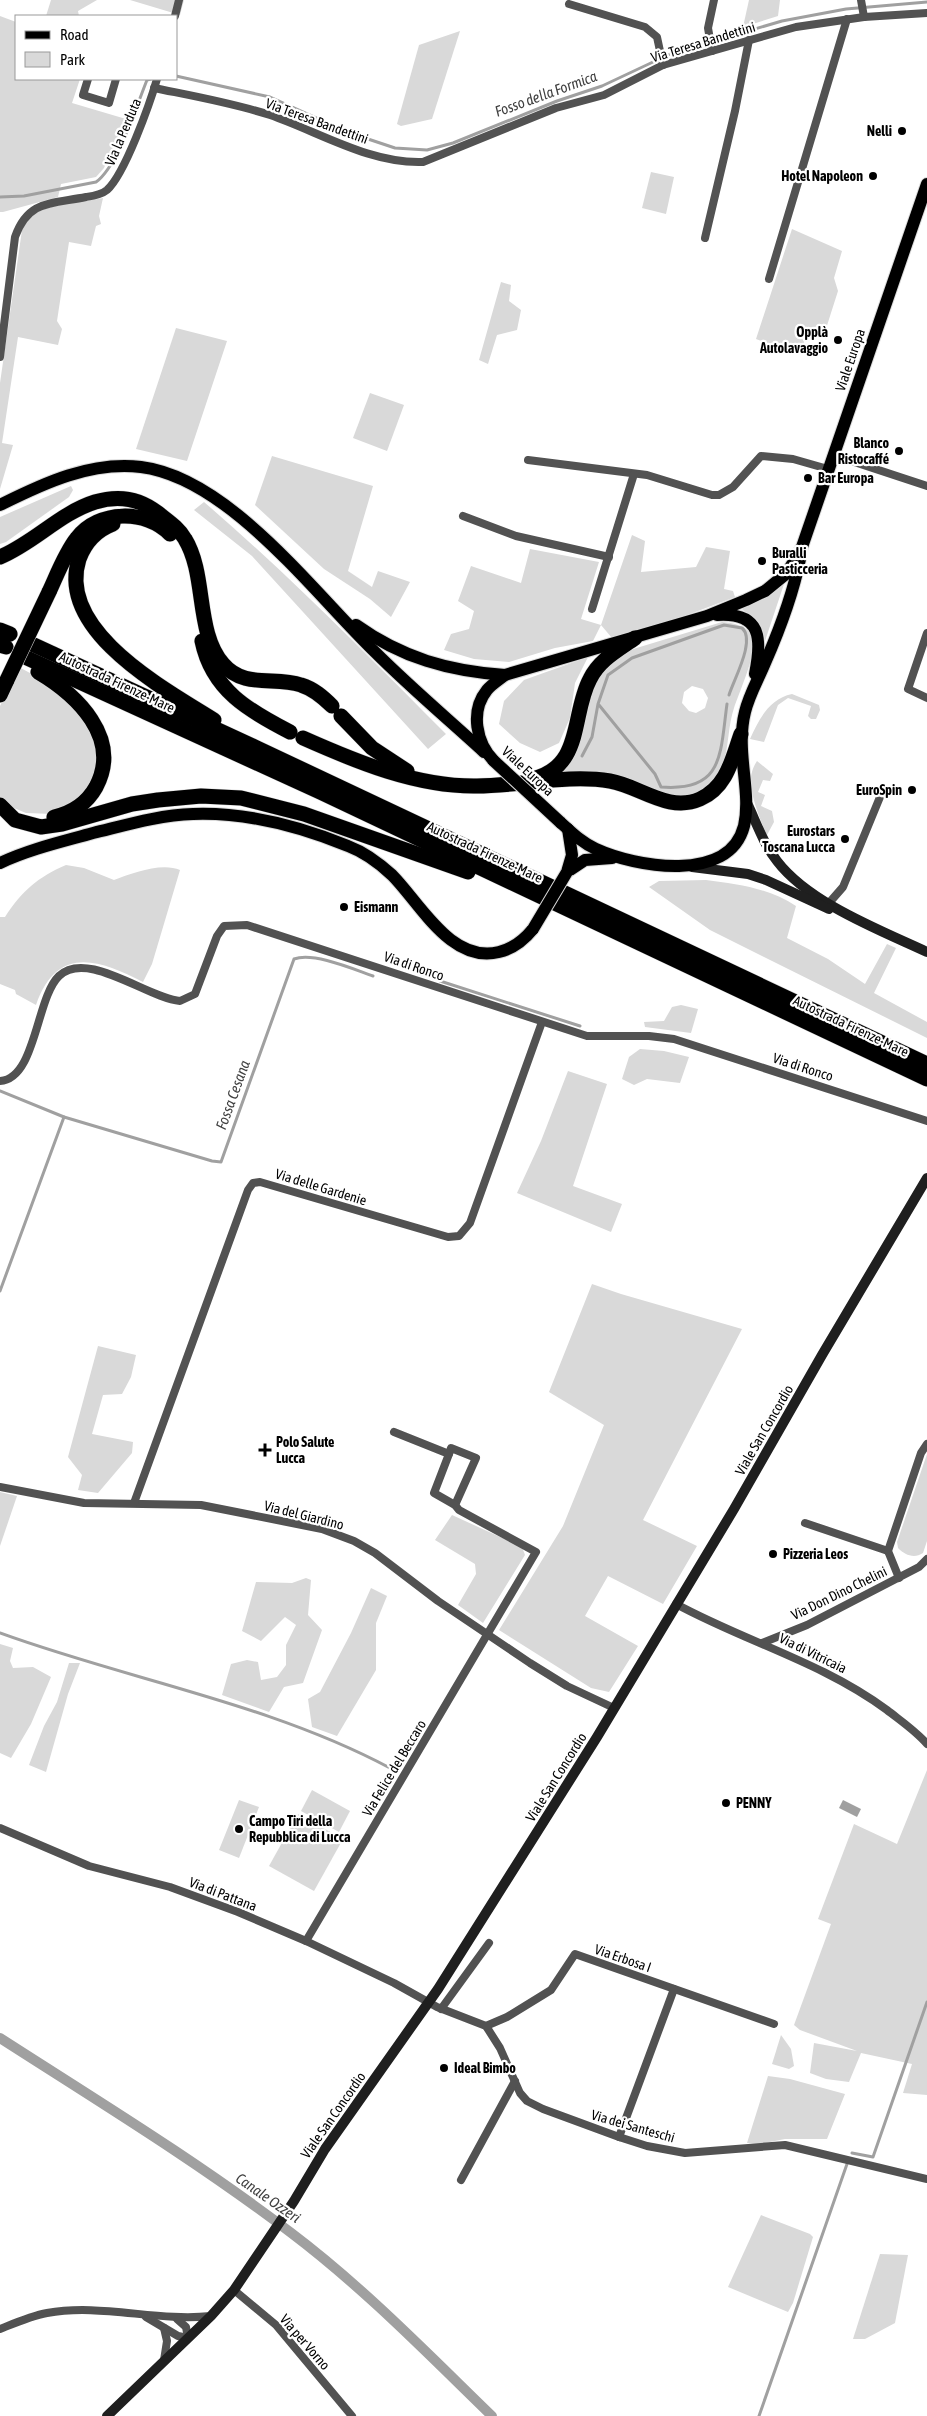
<svg xmlns="http://www.w3.org/2000/svg" width="927" height="2416" viewBox="0 0 927 2416" font-family="'Asap Condensed',sans-serif">
<style>
.green{fill:#d9d9d9;fill-rule:evenodd}
.water{fill:#a0a0a0}
.lines{fill:none;stroke-linecap:round;stroke-linejoin:round}
.stream{stroke:#a0a0a0;stroke-width:3}
.canal{stroke:#a0a0a0;stroke-width:10}
.primary-casing{stroke:#dbdbdb;stroke-width:14}
.motorway-casing{stroke:#dbdbdb;stroke-width:16}
.minor{stroke:#525252;stroke-width:8}
.secondary{stroke:#1f1f1f;stroke-width:10}
.primary{stroke:#000;stroke-width:12}
.motorway{stroke:#000;stroke-width:15}
.primary-bridge-casing{stroke:#dbdbdb;stroke-width:14;stroke-linecap:butt}
.motorway-bridge-casing{stroke:#dbdbdb;stroke-width:16;stroke-linecap:butt}
.primary-bridge{stroke:#000;stroke-width:12}
.motorway-bridge{stroke:#000;stroke-width:15}
.poi-dot{fill:#000;stroke:#fff;stroke-width:2}
.labels{text-anchor:middle;stroke-width:4.5;stroke-linejoin:round;paint-order:stroke}
.street-label{font-size:14px;fill:#000;stroke:#fff}
.poi-label{font-size:14px;font-weight:bold;fill:#000;stroke:#fff;text-anchor:start}
.water-label{font-size:15px;font-style:italic;fill:#414141;stroke:#fff}
</style>
<rect width="100%" height="100%" fill="#fff"/>
<g class="green">
<path d="M51,0h46l-19,11 1,5h-33z"/>
<path d="M130,0h54l-4,15z"/>
<path d="M749,0h31l-2,16 -35,11z"/>
<path d="M0,16l16,6v57h64l-8,24 54,16 -22,49 -8,9 -35,7 -3,13 -55,15h-3z"/>
<path d="M460,31l-28,88 -31,7 -4,-2 22,-79z"/>
<path d="M651,172l23,5 -8,37 -24,-6z"/>
<path d="M103,198l-4,18 2,8 -5,2 -5,20 -22,-4 -12,79 5,8 -4,16 -40,-8 -16,106 11,2 -13,44v-106l23,-160c19,-20 53,-20 80,-25z"/>
<path d="M792,229l50,22 -8,27 4,13 -15,47 -16,-3 -8,20 -43,-16z"/>
<path d="M501,282l10,3 -2,16 12,9 -4,20 -20,5 -9,29 -9,-4z"/>
<path d="M176,328l51,13 -40,120 -51,-12z"/>
<path d="M370,393l34,12 -17,46 -34,-13z"/>
<path d="M272,456l101,30 -25,85 24,16 6,-16 32,11 -19,35 -21,-18 -46,-30 -69,-64z"/>
<path d="M71,486l2,4 -4,7 -63,45 -6,2v-27z"/>
<path d="M204,502c85,73 163,153 242,232l-18,15 -176,-193 -58,-46z"/>
<path d="M632,535l13,6 -4,31 55,-5 10,-20 24,4 -6,38 9,2 2,6 -53,20 -70,21 -11,-13 -8,16 -38,7 -46,14 -35,-3 -30,-9 7,-16 18,-5 5,-18 -16,-10 13,-35 50,17 9,-34 69,13 -18,57 20,6z"/>
<path d="M784,584l-19,57c-1,-9 -5,-19 -13,-25 -3,-3 -7,-3 -10,-7z"/>
<path d="M722,622c13,1 27,4 31,17 4,14 -14,54 -19,69 -7,20 -5,50 -15,66 -3,6 -14,15 -20,18 -29,15 -48,-6 -74,-15 -19,-7 -44,-2 -64,0v-5l24,-68 17,-35 28,-19zM692,686l11,3 5,9 -3,10 -9,5 -7,-2 -7,-8 2,-11z"/>
<path d="M588,657l-13,26 -5,35 -11,25 -19,9 -20,-9 -21,-19 5,-23 20,-21z"/>
<path d="M19,667l38,21 35,40 7,35 -14,33 -32,18 -27,-1 -17,-7 -9,-7v-93z"/>
<path d="M792,694l27,11 1,5 -4,9h-5l-3,-3 3,-10 -23,-8 -10,7 -14,37 -14,-3c9,-20 19,-40 42,-45z"/>
<path d="M757,761l16,13 -3,7 -7,-1 -5,12 7,3 -4,11 11,5 2,11 -7,13c-7,-15 -20,-47 -15,-63 1,-4 3,-8 5,-11z"/>
<path d="M66,865l18,3 30,12c18,-7 48,-18 66,-10l-28,94 -9,18c-45,-23 -86,-37 -107,23l-20,-11 -1,-4 -15,-6v-67h5c17,-26 33,-40 61,-52z"/>
<path d="M706,880c31,4 63,8 90,26l-9,32 41,21 37,25 22,-40 9,4 -22,45 53,29v16l-217,-108 -61,-43 10,-6z"/>
<path d="M681,1005l17,4 -7,24 -46,-6 -1,-5 20,-1 8,-14z"/>
<path d="M640,1049l24,2 25,6 -9,26 -33,-4 -13,6 -12,-6 7,-22z"/>
<path d="M568,1071l39,13 -34,102 49,18 -11,28 -94,-39 24,-52z"/>
<path d="M592,1284l29,10 121,35 -99,191 54,26 -34,58 -55,-28 -23,40 53,30 -29,46 -18,-4 -92,-58 64,-104 41,-101 -55,-33z"/>
<path d="M98,1346l38,9 -5,22 -9,17 -19,1 -11,39 41,8 -1,11 -34,40 -20,-3 4,-15 -14,-18z"/>
<path d="M927,1454v87l-4,12c-9,6 -18,2 -25,-5l-1,-6z"/>
<path d="M0,1492l17,4 -17,50z"/>
<path d="M452,1515l70,32 3,8 -42,68 -25,-18 18,-31 -1,-10 -40,-24z"/>
<path d="M306,1578l5,2 -3,35 14,15 -19,53 -19,4 -15,25 -47,-17 9,-31 16,-4 11,2 3,18 16,-3 9,-12v-20l10,-20 -11,-8 -24,24 -19,-10 14,-49 36,1z"/>
<path d="M371,1588l16,8 -11,27v47l-39,66 -25,-9 -4,-28 12,-7 31,-59z"/>
<path d="M0,1644l13,4 -3,13 3,7 20,-1 18,10 -20,47 -20,34 -11,-5z"/>
<path d="M69,1663h11l-12,31 -22,78 -17,-7 15,-39 13,-24z"/>
<path d="M927,1770v325l-24,-2 9,-29 -51,-11 -12,29 -23,-3 -16,-6 4,-30 43,8 -57,-21 -6,-5 37,-101 -13,-5 36,-95 43,20z"/>
<path d="M312,1790l38,21 -11,21 -38,-21z"/>
<path d="M239,1800l20,7 -20,51 -20,-8z"/>
<path d="M298,1814l45,25 -29,52 -45,-25z"/>
<path d="M781,2035l10,14 3,17 -5,3 -17,-5z"/>
<path d="M768,2076l22,3 55,15 -18,45h-42l-25,5 -13,-1z"/>
<path d="M761,2215l49,19 3,3 -20,66 -5,9 -60,-25z"/>
<path d="M880,2254l28,1 -13,68 -30,16h-12z"/>
</g>
<path class="water" d="M843,1800l18,9 -4,8 -18,-9z"/>
<g class="lines">
<g class="stream">
<path d="M176,76l94,21 80,36 45,15 32,2 26,-7 104,-42 45,-15 68,-32 112,-33 64,-12 81,-7"/>
<path d="M0,197l24,-1 72,-14c22,-16 40,-75 51,-102l4,-1"/>
<path d="M599,705l56,69 6,13c63,5 59,-33 66,-83"/>
<path d="M582,756l10,-19 6,-33 10,-29 24,-17 92,-33 18,3c14,12 -8,51 -13,67"/>
<path d="M440,981l140,45"/>
<path d="M0,1091l64,26 148,44 9,1 73,-203c20,-7 59,10 79,17"/>
<path d="M0,1291l64,-174"/>
<path d="M0,1633c129,47 268,70 390,135"/>
<path d="M852,2153l21,4 54,-155"/>
<path d="M759,2416l88,-252"/>
</g>
<path class="canal" d="M0,2038c98,63 198,124 290,194 73,55 137,121 202,184"/>
<g class="primary-casing">
<g id="primary">
<path d="M0,505c44,-22 91,-44 141,-38 88,11 173,126 234,185 35,35 73,67 109,100"/>
<path d="M717,615c45,-3 45,24 38,59"/>
<path d="M356,625c46,33 93,46 149,50"/>
<path d="M494,761c-18,-18 -24,-50 -7,-71 5,-6 12,-10 18,-15l202,-59 39,-16 19,-9 22,-18 15,-26 125,-363"/>
<path d="M560,822c11,10 22,21 36,27 39,18 133,35 148,-23 8,-35 -9,-74 1,-114 4,-17 13,-32 20,-49 14,-32 28,-69 35,-104"/>
<path d="M0,863c30,-14 61,-21 93,-30 33,-8 66,-18 100,-19 53,-2 106,12 155,32 16,6 31,17 44,29 28,28 59,89 107,77 13,-3 25,-12 34,-23"/>
<path d="M567,872l18,-12 27,-2"/>
<path d="M567,872l5,-17 -4,-26"/>
</g>
</g>
<g class="motorway-casing">
<g id="motorway">
<path d="M113,524c-16,6 -28,19 -34,35 -23,72 86,130 135,161"/>
<path d="M0,557c34,-14 60,-44 95,-55 23,-7 44,-4 63,11 10,8 21,15 27,26 22,36 10,93 38,125 21,25 52,12 78,21 13,4 22,12 31,21"/>
<path d="M49,592c8,-17 16,-39 28,-54 21,-28 69,-29 93,-4"/>
<path d="M0,630l10,4"/>
<path d="M202,641c10,49 47,70 88,91"/>
<path d="M0,645l6,2"/>
<path d="M34,645l223,103 670,316"/>
<path d="M27,658l293,134 607,287"/>
<path d="M38,672c39,23 84,66 58,115 -9,16 -24,26 -42,30"/>
<path d="M0,695l7,-15"/>
<path d="M341,716l31,32 35,23"/>
<path d="M303,738c54,24 114,49 174,48 42,0 91,-12 133,-5 30,5 58,32 90,18 27,-12 32,-40 41,-65"/>
<path d="M532,779c52,-12 39,-65 58,-100 9,-19 28,-29 45,-41"/>
<path d="M0,805l15,15 26,7 21,-3 70,-20 26,-4 43,-4 40,2 63,16 164,58"/>
</g>
</g>
<g class="minor">
<path d="M861,0l3,17"/>
<path d="M569,4l76,23 12,10 6,28"/>
<path d="M175,16l4,-16"/>
<path d="M712,51l-4,-23 6,-28"/>
<path d="M88,79l-5,16 26,8 7,-24"/>
<path d="M154,88c39,8 79,15 116,27 49,17 100,49 153,47l133,-54 48,-13 59,-30 133,-38 68,-10 63,-4"/>
<path d="M705,238l30,-127 14,-71"/>
<path d="M769,279l78,-260"/>
<path d="M0,357l15,-120c13,-37 36,-33 71,-40 7,-1 15,-2 21,-7 18,-16 43,-87 50,-111"/>
<path d="M833,455l94,31"/>
<path d="M528,460l119,15 65,20h7l14,-8 28,-31 32,3 35,10"/>
<path d="M463,516l53,20 93,21"/>
<path d="M592,609l42,-135"/>
<path d="M927,633l-19,56 19,9"/>
<path d="M829,903l14,-16 37,-90"/>
<path d="M0,1081c36,-2 36,-83 59,-105 28,-27 88,22 121,25l15,-7 22,-58 7,-10 23,-1 340,111h62l25,3 253,82"/>
<path d="M449,1454l2,-6 25,10 -21,47"/>
<path d="M0,1487l84,16 117,2 121,24 32,12 21,12 63,48 92,62 37,23 47,22"/>
<path d="M134,1503l114,-313 5,-7 7,-1 188,55 11,-1 11,-13 72,-201"/>
<path d="M805,1523l83,28"/>
<path d="M899,1578l-11,-27 33,-98 6,-9"/>
<path d="M676,1604c70,38 146,58 211,106 14,11 29,21 40,34"/>
<path d="M762,1643l45,-18 112,-58 8,-8"/>
<path d="M0,1828l89,38 81,21 68,25 68,29 88,42 43,24 49,19 14,22 20,45 7,8 16,8 76,28 28,9 38,7 100,-8 142,34"/>
<path d="M306,1941l230,-389 -77,-42 -4,-5 -21,-12 15,-39 -55,-22"/>
<path d="M441,2009l48,-66"/>
<path d="M486,2026l21,-9 44,-27 24,-36 199,70"/>
<path d="M619,2137l55,-148"/>
<path d="M461,2180l54,-99"/>
<path d="M234,2290l42,35 76,91"/>
<path d="M146,2317l32,19 10,2 -2,-11 -9,-8"/>
<path d="M0,2329c15,-6 31,-13 47,-16 54,-10 110,9 164,3"/>
<path d="M164,2360l3,-19 -3,-13"/>
</g>
<g class="secondary">
<path d="M747,803c10,21 16,40 30,58 32,42 103,69 150,91"/>
<path d="M692,867l56,7 18,6 63,29"/>
<path d="M107,2416l104,-100 23,-26 60,-89 31,-52 113,-160 159,-252 137,-228 88,-154 105,-177"/>
</g>
<use href="#primary" class="primary"/>
<use href="#motorway" class="motorway"/>
<g class="primary-bridge-casing">
<g id="primary-bridge">
<path d="M494,761l66,61"/>
<path d="M533,929l34,-57"/>
</g>
</g>
<g class="motorway-bridge-casing">
<path id="motorway-bridge" d="M7,680l42,-88"/>
</g>
<use href="#primary-bridge" class="primary-bridge"/>
<use href="#motorway-bridge" class="motorway-bridge"/>
</g>
<g class="poi-dot">
<circle cx="902" cy="131" r="5"/>
<circle cx="873" cy="176" r="5"/>
<circle cx="838" cy="340" r="5"/>
<circle cx="899" cy="451" r="5"/>
<circle cx="808" cy="478" r="5"/>
<circle cx="762" cy="561" r="5"/>
<circle cx="912" cy="790" r="5"/>
<circle cx="845" cy="839" r="5"/>
<circle cx="344" cy="907" r="5"/>
<path d="M262.5 1442.5h5v5h5v5h-5v5h-5v-5h-5v-5h5z"/>
<circle cx="773" cy="1554" r="5"/>
<circle cx="726" cy="1803" r="5"/>
<circle cx="239" cy="1829" r="5"/>
<circle cx="444" cy="2068" r="5"/>
</g>
<g class="labels">
<g class="street-label">
<text transform="translate(703 42) rotate(-17)" y="5">Via Teresa Bandettini</text>
<text transform="translate(317 121) rotate(20)" y="5">Via Teresa Bandettini</text>
<text transform="translate(123 132) rotate(-67)" y="5">Via la Perduta</text>
<text transform="translate(850 360) rotate(-71)" y="5">Viale Europa</text>
<text transform="translate(117 682) rotate(25)" y="5">Autostrada Firenze-Mare</text>
<text transform="translate(528 771) rotate(43)" y="5">Viale Europa</text>
<text transform="translate(485 852) rotate(25)" y="5">Autostrada Firenze-Mare</text>
<text transform="translate(414 966) rotate(19)" y="5">Via di Ronco</text>
<text transform="translate(851 1026) rotate(25)" y="5">Autostrada Firenze-Mare</text>
<text transform="translate(803 1067) rotate(18)" y="5">Via di Ronco</text>
<text transform="translate(321 1187) rotate(17)" y="5">Via delle Gardenie</text>
<text transform="translate(764 1430) rotate(-60)" y="5">Viale San Concordio</text>
<text transform="translate(304 1515) rotate(14)" y="5">Via del Giardino</text>
<text transform="translate(839 1593) rotate(-26)" y="5">Via Don Dino Chelini</text>
<text transform="translate(813 1653) rotate(26)" y="5">Via di Vitricaia</text>
<text transform="translate(394 1768) rotate(-59)" y="5">Via Felice del Beccaro</text>
<text transform="translate(556 1777) rotate(-58)" y="5">Viale San Concordio</text>
<text transform="translate(223 1894) rotate(21)" y="5">Via di Pattana</text>
<text transform="translate(623 1958) rotate(19)" y="5">Via Erbosa I</text>
<text transform="translate(333 2115) rotate(-55)" y="5">Viale San Concordio</text>
<text transform="translate(633 2126) rotate(16)" y="5">Via dei Santeschi</text>
<text transform="translate(305 2342) rotate(49)" y="5">Via per Vorno</text>
</g>
<g class="poi-label">
<text x="892" y="136" text-anchor="end">Nelli</text>
<text x="863" y="181" text-anchor="end">Hotel Napoleon</text>
<text x="828" y="337" text-anchor="end">Opplà<tspan x="828" dy="16">Autolavaggio</tspan></text>
<text x="889" y="448" text-anchor="end">Blanco<tspan x="889" dy="16">Ristocaffé</tspan></text>
<text x="818" y="483">Bar Europa</text>
<text x="772" y="558">Buralli<tspan x="772" dy="16">Pasticceria</tspan></text>
<text x="902" y="795" text-anchor="end">EuroSpin</text>
<text x="835" y="836" text-anchor="end">Eurostars<tspan x="835" dy="16">Toscana Lucca</tspan></text>
<text x="354" y="912">Eismann</text>
<text x="276" y="1447">Polo Salute<tspan x="276" dy="16">Lucca</tspan></text>
<text x="783" y="1559">Pizzeria Leos</text>
<text x="736" y="1808">PENNY</text>
<text x="249" y="1826">Campo Tiri della<tspan x="249" dy="16">Repubblica di Lucca</tspan></text>
<text x="454" y="2073">Ideal Bimbo</text>
</g>
<g class="water-label">
<text transform="translate(546 94) rotate(-20)" y="5">Fosso della Formica</text>
<text transform="translate(233 1095) rotate(-70)" y="5">Fossa Cesana</text>
<text transform="translate(268 2198) rotate(35)" y="5">Canale Ozzeri</text>
</g>
</g>
<rect x="15" y="15" width="162" height="65" fill="#ffffff" stroke="#999999"/>
<rect x="25" y="31" width="25" height="8" fill="#000000" stroke="#999999"/>
<text x="60" y="40" font-size="15" fill="#000000">Road</text>
<rect x="25" y="52" width="25" height="15" fill="#d9d9d9" stroke="#999999"/>
<text x="60" y="65" font-size="15" fill="#000000">Park</text>
</svg>
